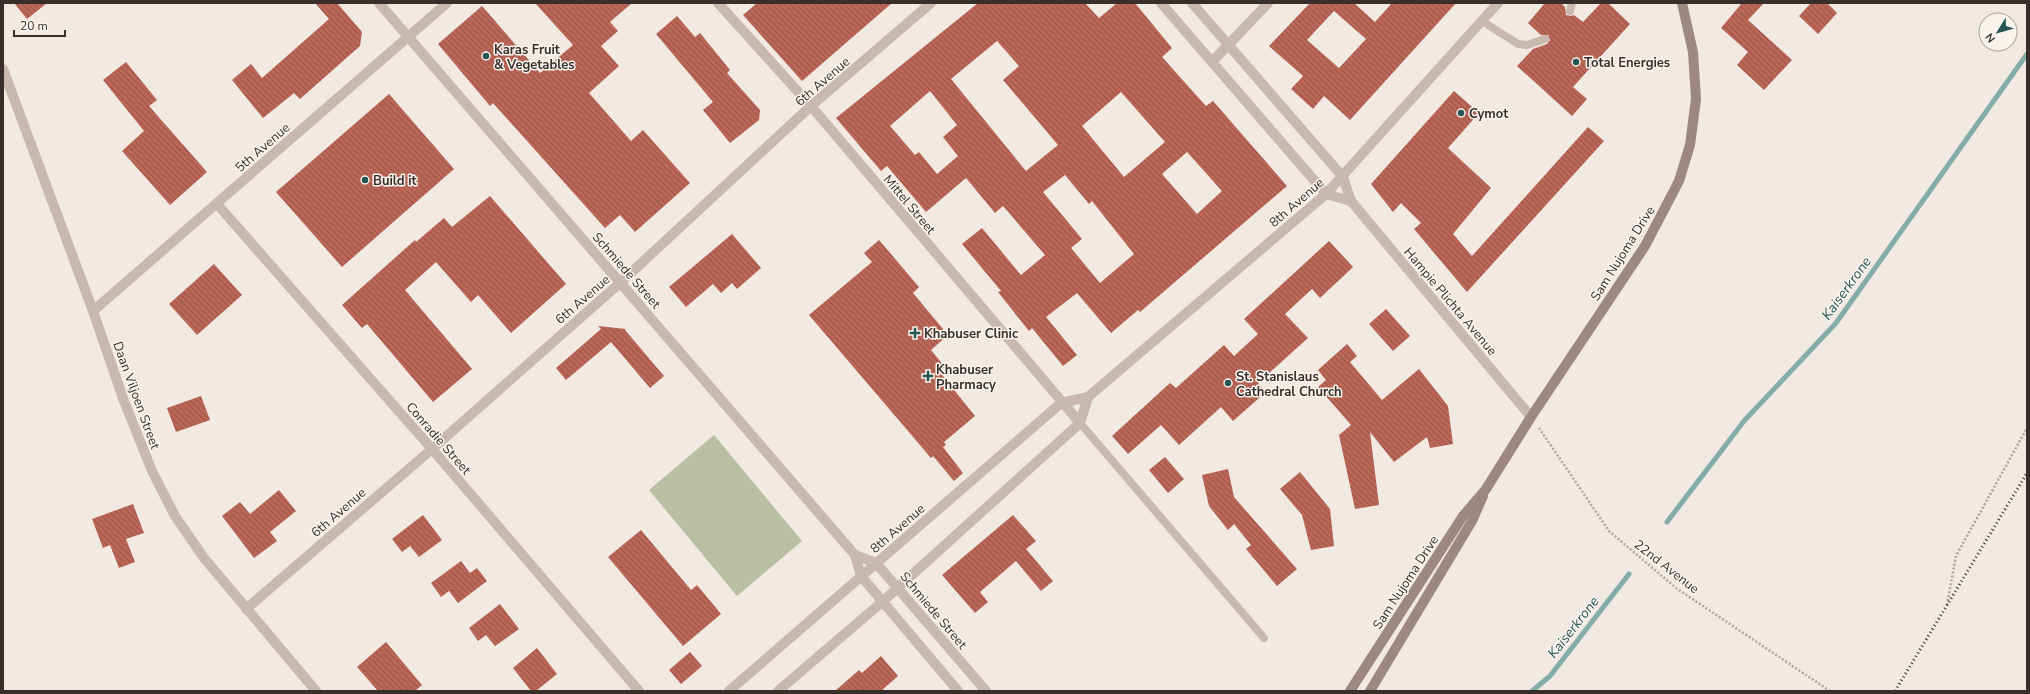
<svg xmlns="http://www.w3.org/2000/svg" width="2030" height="694" viewBox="0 0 2030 694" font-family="'Nunito Sans',sans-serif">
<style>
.pitch{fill:#b9bfa3}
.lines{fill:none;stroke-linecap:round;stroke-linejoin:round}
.stream{stroke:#84acaa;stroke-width:5}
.building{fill:url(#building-back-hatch);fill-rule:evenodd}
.path{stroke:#b5a299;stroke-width:2.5;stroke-dasharray:2 2;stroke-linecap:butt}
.lane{stroke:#c9b8af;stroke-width:8}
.street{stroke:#c9b8af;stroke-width:10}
.secondary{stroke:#9c8880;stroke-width:10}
.rail{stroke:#382f2c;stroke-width:3;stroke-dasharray:1 3;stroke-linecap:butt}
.poi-dot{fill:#255654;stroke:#f9f3ee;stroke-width:1.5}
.labels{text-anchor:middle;stroke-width:3;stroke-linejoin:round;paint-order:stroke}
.poi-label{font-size:13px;font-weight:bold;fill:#382f2c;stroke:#f9f3ee;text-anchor:start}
.street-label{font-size:13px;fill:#382f2c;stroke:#f9f3ee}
.water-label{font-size:14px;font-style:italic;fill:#255654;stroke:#f9f3ee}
</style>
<defs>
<pattern id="building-back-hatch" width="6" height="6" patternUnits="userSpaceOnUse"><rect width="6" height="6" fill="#ba6657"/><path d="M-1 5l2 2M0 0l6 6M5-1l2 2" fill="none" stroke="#985448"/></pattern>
</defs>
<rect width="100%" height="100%" fill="#f1e9e2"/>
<path class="pitch" d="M714,435l88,106 -65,55 -88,-106z"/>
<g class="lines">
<g class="stream">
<path d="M1667,522l77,-101 92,-98 191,-269"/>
<path d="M1532,691l18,-15 79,-102"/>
</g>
</g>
<g class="building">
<path d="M14,3h33l-20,16z"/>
<path d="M315,3h22l25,29 -2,14 -60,53 -6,-6 -31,25 -31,-38 19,-16 11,14 67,-59z"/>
<path d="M535,3h97l-22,19 8,9 -17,15 18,20 -30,27 42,48 12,-11 47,53 -55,49 -15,-17 -15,13 -112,-125 -3,3 -52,-62 44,-38 58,67 33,-28z"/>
<path d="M757,3h135l-90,78 -59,-66z"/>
<path d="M978,3h107l14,15 18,-15h18l37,45 -10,9 44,49 7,-5 74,85 -147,126 -2,-2 -27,23 -34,-40 -31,24 31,38 -14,11 -31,-38 -3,3 -31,-39 3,-1 -39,-47 20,-16 39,47 24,-20 -42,-49 -8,7 -29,-35 -40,34 -39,-46 -6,5 -45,-53zM997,41l22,25 -16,14 55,65 -32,26 -75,-92zM930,91l27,34 -14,12 15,19 -21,18 -18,-22 -4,3 -25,-29zM1121,92l44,50 -41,35 -42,-51zM1187,152l35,39 -25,23 -35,-40zM1065,175l24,29 3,-3 42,53 -34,29 -29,-35 11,-9 -39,-47z"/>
<path d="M1310,3h44l21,19 17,-19h64l-106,117 -26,-24 -11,13 -22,-20 12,-13 -34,-30zM1334,11l32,28 -27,29 -32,-28z"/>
<path d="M1545,3h16l4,4 1,8 5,1 3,-1 9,7 18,-19h7l22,21 -57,63 14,12 -15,17 -55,-50 16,-17 14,-5 3,-4 -2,-5h-7l-13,-12z"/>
<path d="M1742,3h22l-16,17 44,40 -28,30 -27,-25 11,-13 -27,-24z"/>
<path d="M1811,3h16l10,10 -19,21 -19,-18z"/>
<path d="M677,16l18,21 5,-4 30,37 -3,3 33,37 -1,10 -29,23 -27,-33 10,-8 -57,-68z"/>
<path d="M126,62l31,38 -8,6 58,66 -37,33 -48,-54 22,-20 -41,-51z"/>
<path d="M1454,91l25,22 -31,35 43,40 -38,46 19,22 116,-129 16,14 -137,151 -53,-63 7,-6 -20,-20 -8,9 -22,-28z"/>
<path d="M389,94l65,75 -112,98 -66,-75z"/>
<path d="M490,196l76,88 -55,49 -33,-38 -7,7 -35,-40 -31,28 67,79 -39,33 -66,-78 -5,4 -20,-23 73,-65 1,2 28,-24 8,9z"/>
<path d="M732,234l29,34 -24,21 -5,-6 -11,10 -8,-9 -27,23 -17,-20z"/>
<path d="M879,240l40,47 -6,6 35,42 -17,15 14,17 -6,4 36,45 -31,26 2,3 -3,2 20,26 -9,8 -21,-25 -2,2 -122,-143 63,-53 -8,-9z"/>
<path d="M1329,241l24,26 -33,31 -8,-9 -27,25 23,24 -50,45 8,9 -33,29 -12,-14 -42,38 -18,-20 -33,29 -16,-18 58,-53 6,5 48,-43 10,11 24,-22 -14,-15z"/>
<path d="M214,264l28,31 -45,40 -28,-31z"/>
<path d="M1386,309l24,27 -17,15 -24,-27z"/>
<path d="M598,326l28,3 -1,1 39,46 -14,12 -39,-46 -45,38 -10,-12 45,-39z"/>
<path d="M1347,344l10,12 -7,6 32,38 37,-31 29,37 5,38 -23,4 -3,-11 -33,25 -24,-30 9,73 -24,4 -16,-74 12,-10 -33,-38 8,-7 -8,-10z"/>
<path d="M201,396l9,24 -34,12 -9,-24z"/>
<path d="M1165,457l19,22 -16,14 -19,-23z"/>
<path d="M1228,469l6,28 63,72 -20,17 -31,-37 5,-4 -17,-21 -6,6 -19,-24 -7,-31z"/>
<path d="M1300,472l30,37 4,37 -23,4 -9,-35 -22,-26z"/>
<path d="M279,490l17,21 -26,21 7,9 -23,17 -32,-42 18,-14 10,12z"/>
<path d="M133,504l11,29 -18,6 9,23 -16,6 -9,-23 -7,3 -11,-29z"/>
<path d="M423,515l19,25 -23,17 -9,-11 -8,6 -10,-13z"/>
<path d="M1013,515l23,26 -10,8 27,32 -12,10 -25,-30 -36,31 8,10 -13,11 -33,-38z"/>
<path d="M641,530l50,60 6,-5 24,29 -38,32 -75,-89z"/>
<path d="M461,561l9,12 7,-5 10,13 -29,22 -9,-12 -8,6 -10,-14z"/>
<path d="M500,604l19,25 -24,17 -9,-11 -8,6 -9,-13z"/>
<path d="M386,642l36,43 -7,6h-37l-21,-24z"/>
<path d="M537,648l20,26 -21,17h-5l-18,-23z"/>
<path d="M690,652l12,14 -21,18 -12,-14z"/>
<path d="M881,656l17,20 -17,15h-46l24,-21 3,3z"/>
</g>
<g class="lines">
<g class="path">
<path d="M1539,428l70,103 67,57 154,103"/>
<path d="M1947,605l9,-49 71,-128"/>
</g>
<g class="lane">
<path d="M1570,11l2,-8"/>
<path d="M1482,21l36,23 9,1 18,-6"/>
<path d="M1080,423l184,215"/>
</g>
<g class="street">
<path d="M379,3l476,552 6,21 97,115"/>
<path d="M718,3l93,103 269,317"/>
<path d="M1161,3l165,191 25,7"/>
<path d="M1192,3l151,174 8,24 180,216"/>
<path d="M1212,62l56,-59"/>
<path d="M3,69l90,242 31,90 28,70 23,45 29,42 112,133"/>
<path d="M217,204l215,245 207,242"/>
<path d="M93,311l354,-308"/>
<path d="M855,555l21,8 110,128"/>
<path d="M246,609l186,-160 189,-167 190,-176 120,-103"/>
<path d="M729,691l332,-288 27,-6 238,-203 172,-191"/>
<path d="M778,691l104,-89 198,-179 8,-26"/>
</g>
<g class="secondary">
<path d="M1350,691l113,-175 23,-27 45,-72 114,-171 34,-65 11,-36 6,-46 -3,-47 -11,-49"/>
<path d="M1370,691l102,-170 11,-25"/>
</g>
<path class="rail" d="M1895,691l132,-218"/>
</g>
<g class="poi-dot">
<circle cx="486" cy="56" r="4"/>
<circle cx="1576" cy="62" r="4"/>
<circle cx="1461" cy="113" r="4"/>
<circle cx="365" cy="180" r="4"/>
<path d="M913 327h4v4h4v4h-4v4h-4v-4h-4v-4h4z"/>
<path d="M926 370h4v4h4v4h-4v4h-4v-4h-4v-4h4z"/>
<circle cx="1228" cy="383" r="4"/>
</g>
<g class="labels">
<g class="poi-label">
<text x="494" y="54">Karas Fruit<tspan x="494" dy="15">&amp; Vegetables</tspan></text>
<text x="1584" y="67">Total Energies</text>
<text x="1469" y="118">Cymot</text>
<text x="373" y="185">Build it</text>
<text x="924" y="338">Khabuser Clinic</text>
<text x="936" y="374">Khabuser<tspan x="936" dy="15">Pharmacy</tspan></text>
<text x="1236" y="381">St. Stanislaus<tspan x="1236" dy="15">Cathedral Church</tspan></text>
</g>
<g class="street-label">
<text transform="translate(822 81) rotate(-41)" y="5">6th Avenue</text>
<text transform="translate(262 147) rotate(-41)" y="5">5th Avenue</text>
<text transform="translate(1296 202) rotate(-41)" y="5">8th Avenue</text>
<text transform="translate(910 204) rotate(50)" y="5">Mittel Street</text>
<text transform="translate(1622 253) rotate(-58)" y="5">Sam Nujoma Drive</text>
<text transform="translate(627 270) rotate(49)" y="5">Schmiede Street</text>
<text transform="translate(582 299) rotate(-41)" y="5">6th Avenue</text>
<text transform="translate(1451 301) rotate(50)" y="5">Hampie Plichta Avenue</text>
<text transform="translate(137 395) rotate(70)" y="5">Daan Viljoen Street</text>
<text transform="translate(439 438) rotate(49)" y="5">Conradie Street</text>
<text transform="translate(338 512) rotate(-41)" y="5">6th Avenue</text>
<text transform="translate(897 528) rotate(-41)" y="5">8th Avenue</text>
<text transform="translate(1667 566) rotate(38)" y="5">22nd Avenue</text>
<text transform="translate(1405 582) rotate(-57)" y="5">Sam Nujoma Drive</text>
<text transform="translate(934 610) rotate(50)" y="5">Schmiede Street</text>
</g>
<g class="water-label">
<text transform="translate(1846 288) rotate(-54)" y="5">Kaiserkrone</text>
<text transform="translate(1573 627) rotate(-52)" y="5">Kaiserkrone</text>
</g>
</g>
<rect width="2030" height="694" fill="none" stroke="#382f2c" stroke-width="8"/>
<g transform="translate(1998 32) rotate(233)"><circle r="19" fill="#f9f3ee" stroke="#aca5a0"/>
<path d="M0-3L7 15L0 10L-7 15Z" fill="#255654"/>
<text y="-6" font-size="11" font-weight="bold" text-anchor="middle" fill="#382f2c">N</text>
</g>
<path d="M14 30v6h51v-6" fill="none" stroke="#382f2c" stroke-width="2"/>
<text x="20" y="30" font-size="12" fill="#382f2c" stroke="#f9f3ee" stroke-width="3" paint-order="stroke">20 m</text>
</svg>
